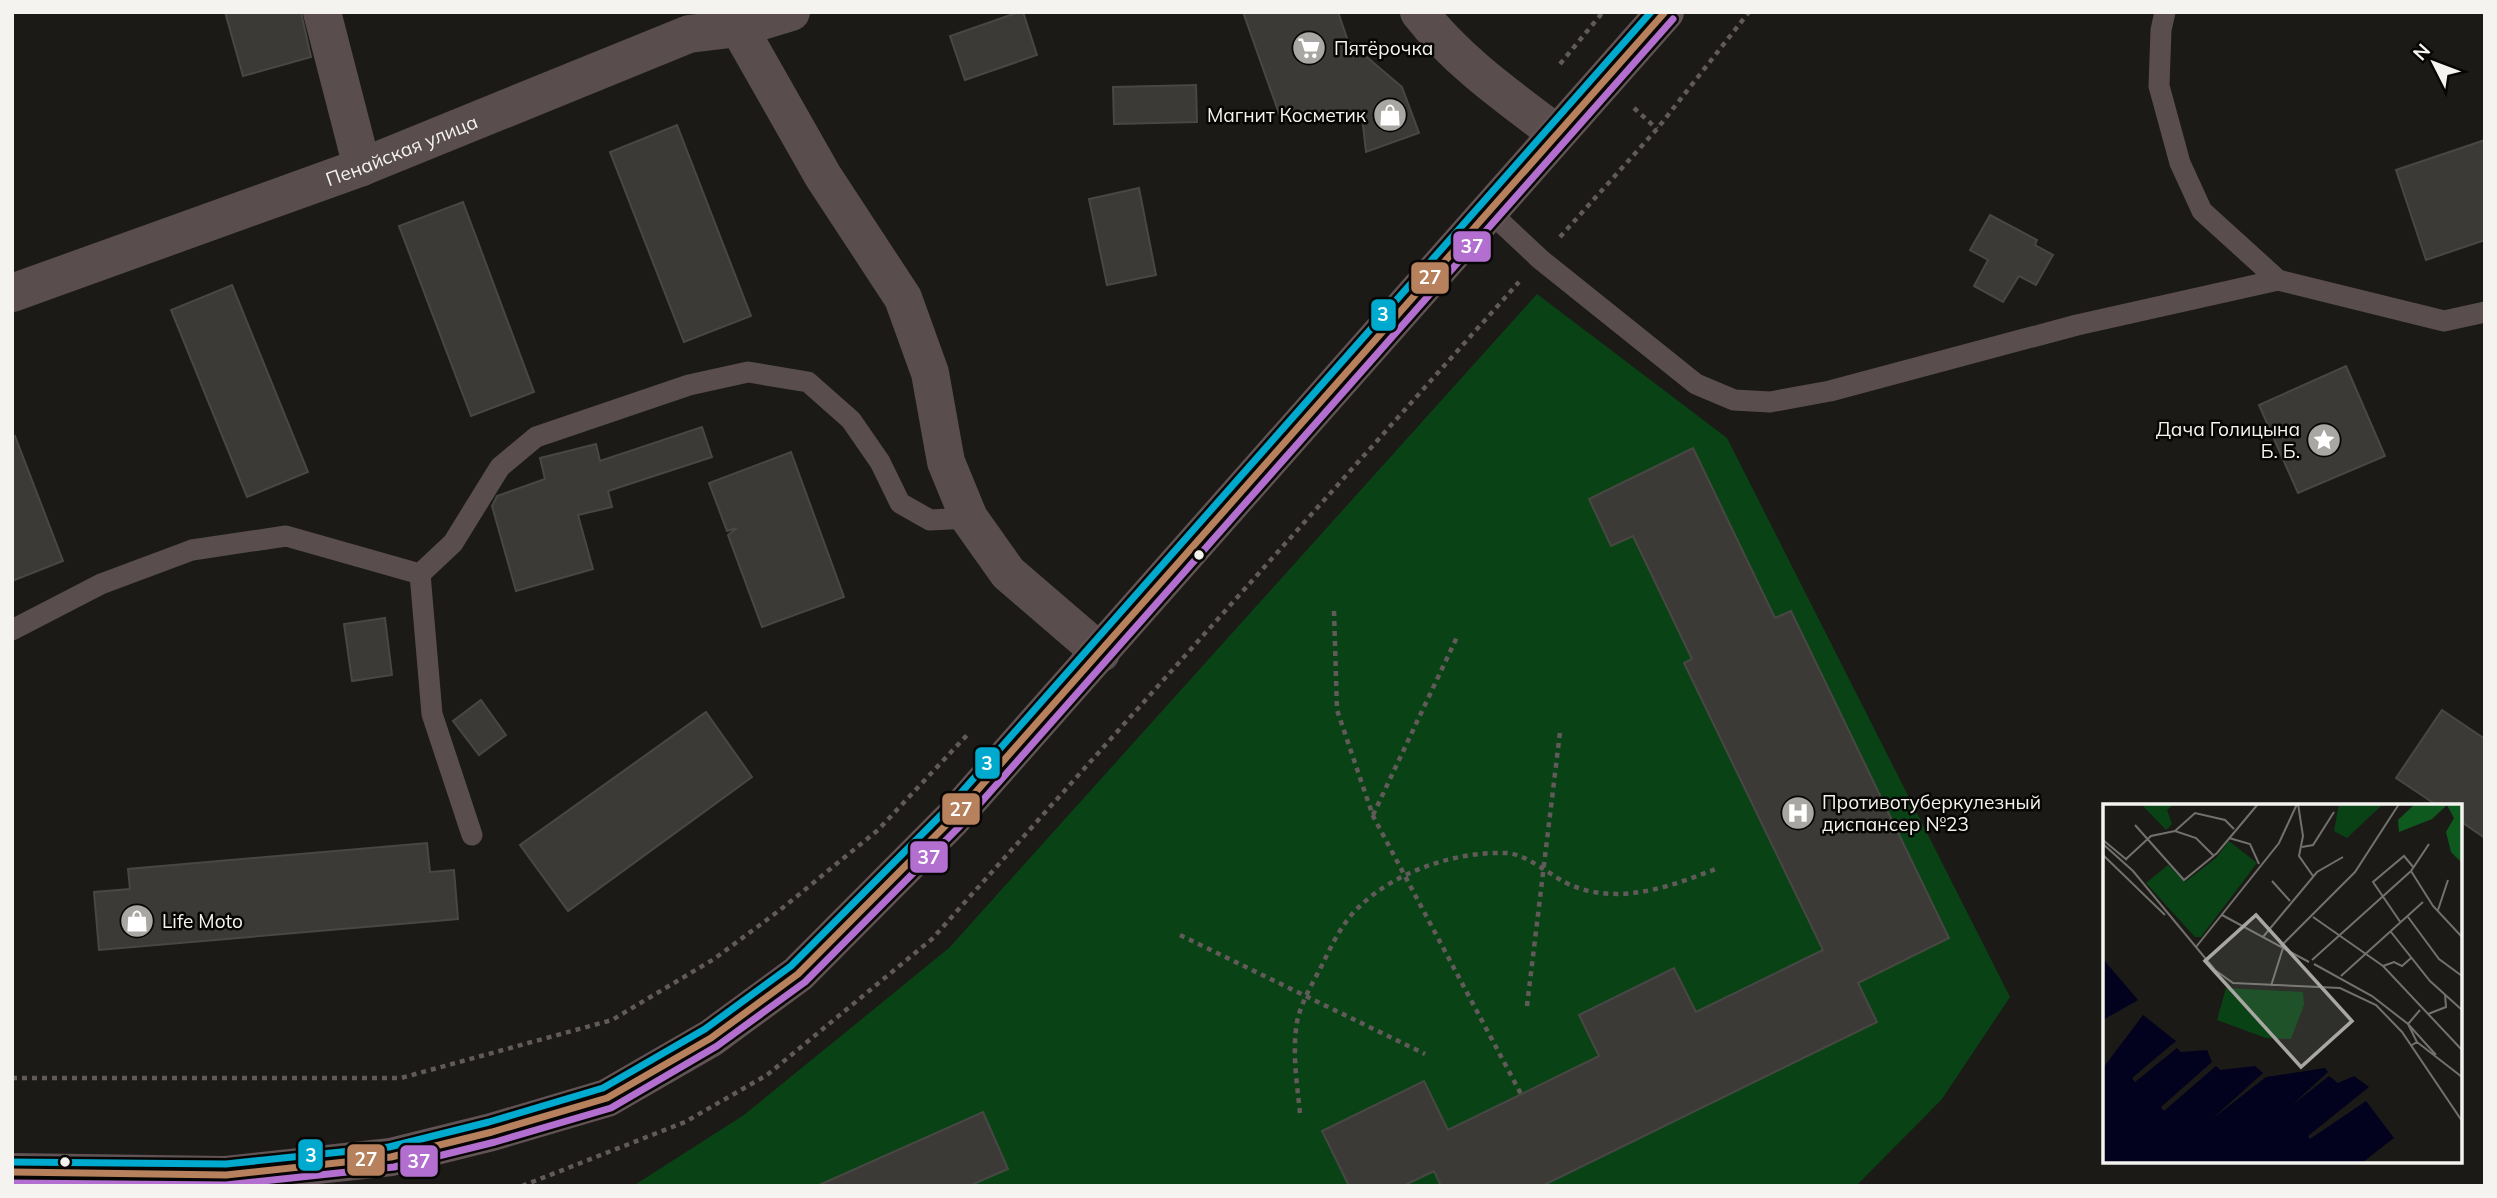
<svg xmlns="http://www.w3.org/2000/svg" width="2497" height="1198" viewBox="0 0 2497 1198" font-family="Mulish,sans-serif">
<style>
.green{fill:#094315}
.building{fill:#3c3a37;stroke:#484744;stroke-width:2}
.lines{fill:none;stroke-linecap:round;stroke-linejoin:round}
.path{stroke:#625a5a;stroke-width:4.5;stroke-dasharray:5 5;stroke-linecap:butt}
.lane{stroke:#594d4e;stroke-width:21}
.street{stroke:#594d4e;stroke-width:38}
.highway{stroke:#615254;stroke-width:38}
.bus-1-casing{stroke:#070604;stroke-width:12}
.bus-2-casing{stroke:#070604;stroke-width:12}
.bus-3-casing{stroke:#070604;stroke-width:12}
.bus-1{stroke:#b6815c;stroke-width:7}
.bus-2{stroke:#b36fd0;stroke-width:7}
.bus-3{stroke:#00a9ce;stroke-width:7}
.bus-dot{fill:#f4f3ef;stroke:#070604;stroke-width:2.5}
.labels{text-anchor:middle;stroke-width:5;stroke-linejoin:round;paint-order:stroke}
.poi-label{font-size:19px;fill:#f4f3ef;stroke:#070604;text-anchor:start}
.street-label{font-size:19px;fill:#f4f3ef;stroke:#070604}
.inset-road{fill:none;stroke:#72716d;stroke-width:2}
.view{fill:#a8a7a3;fill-opacity:0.15;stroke:#a8a7a3;stroke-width:3.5}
.inset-edge{fill:none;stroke:#f4f3ef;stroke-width:3.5}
.line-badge{stroke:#070604;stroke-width:2.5}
.badge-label{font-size:19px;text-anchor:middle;font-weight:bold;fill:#fff}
</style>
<rect width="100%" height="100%" fill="#1b1a17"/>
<path class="green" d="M1537,294l190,144 283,559 -68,102 -86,87h-1223l111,-71 205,-167z"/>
<g class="building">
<path d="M225,12h76l10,45 -68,19z"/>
<path d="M1019,12h4l14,43 -72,25 -15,-44z"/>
<path d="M1243,12h95l10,29 54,46 17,46 -53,19 -4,-36 -81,3z"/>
<path d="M1196,85l1,37 -83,2 -1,-37z"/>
<path d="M677,125l74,191 -67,26 -74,-190z"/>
<path d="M2485,140v100l-59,20 -30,-90z"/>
<path d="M1139,188l17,87 -49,10 -18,-86z"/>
<path d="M463,202l71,190 -63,24 -72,-190z"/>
<path d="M1990,215l47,25 -2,5 18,10 -17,30 -17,-9 -16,26 -29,-16 14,-26 -18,-10z"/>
<path d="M232,285l76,187 -61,25 -76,-187z"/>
<path d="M2346,366l39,90 -87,37 -39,-88z"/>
<path d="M702,427l10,30 -104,34 4,16 -34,8 15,54 -77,22 -24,-85 5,-10 48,-17 -5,-21 56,-14 4,17z"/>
<path d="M15,436l48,125 -51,20v-144z"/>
<path d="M1693,448l82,170 16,-7 158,327 -91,45 19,39 -335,164h-101l-7,-15 -31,15h-54l-27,-55 102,-50 24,49 151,-74 -20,-41 95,-47 22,44 127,-62 -139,-287 8,-4 -59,-123 -22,10 -22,-47z"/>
<path d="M791,452l53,145 -82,30 -34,-92 9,-7 -10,3 -18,-48z"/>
<path d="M385,618l7,57 -40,6 -8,-57z"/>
<path d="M481,700l25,35 -27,20 -26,-34z"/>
<path d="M2442,710l43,29v99l-25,-17v-15h-22l-42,-28z"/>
<path d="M706,712l46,65 -184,134 -48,-66z"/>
<path d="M427,843l3,29 24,-2 4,49 -359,31 -5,-58 36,-3 -2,-20z"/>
<path d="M983,1112l25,57 -39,17h-152z"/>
</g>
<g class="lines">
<g class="path">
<path d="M1560,64l43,-52"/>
<path d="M1634,108l23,21"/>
<path d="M1560,237l97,-108 92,-117"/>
<path d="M1334,611l3,99 36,106 148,278"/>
<path d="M1373,815l84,-178"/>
<path d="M1180,935l245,119"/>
<path d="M1527,1006l33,-274"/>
<path d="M12,1078h389l211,-58 102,-61 66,-49 98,-80 90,-96"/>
<path d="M1300,1113c-3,-30 -8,-60 -3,-91 4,-19 14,-36 23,-53 11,-22 22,-47 40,-63 36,-35 97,-55 147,-53 23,2 45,25 66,33 48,19 100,0 145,-18"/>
<path d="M522,1186l163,-64 82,-47 165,-136 587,-657"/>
</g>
<g class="lane">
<path d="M2165,12l-4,18 -2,56 21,77 22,48 76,69 166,41 41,-9"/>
<path d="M1489,211l51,48 156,125 38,16 36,2 60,-11 247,-66 201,-45"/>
<path d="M420,574l12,140 40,121"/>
<path d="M12,630l89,-46 91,-34 94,-14 134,38 33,-31 47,-76 36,-30 153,-52 59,-13 60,10 43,38 29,42 20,41 30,17 39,-2"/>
</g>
<g class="street">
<path d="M322,12l40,155"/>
<path d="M1419,12c38,49 88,84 137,121"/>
<path d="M739,28l84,148 80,122 27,75 16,89 23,56 39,55 93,80"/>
<path id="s1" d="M12,293l350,-126 327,-133 50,-6 52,-16"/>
</g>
<path class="highway" d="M12,1172l214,3 165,-18 101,-25 115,-34 104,-60 87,-64 154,-155 713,-807"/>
<g class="bus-1-casing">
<path id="bus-1" d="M12,1172l214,3 165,-18 101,-25 115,-34 104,-60 87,-64 154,-155 713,-807"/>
</g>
<g class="bus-2-casing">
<path id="bus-2" d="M12,1183l214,2 168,-18 101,-25 116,-34 106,-62 88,-64 155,-156 713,-807"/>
</g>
<g class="bus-3-casing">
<path id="bus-3" d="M12,1162l214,2 163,-17 100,-25 114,-34 102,-59 86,-63 153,-154 707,-800"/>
</g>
<use href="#bus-1" class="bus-1"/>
<use href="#bus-2" class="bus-2"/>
<use href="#bus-3" class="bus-3"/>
</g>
<defs>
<g id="supermarket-disc" transform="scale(1.75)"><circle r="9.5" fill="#a8a7a3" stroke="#070604"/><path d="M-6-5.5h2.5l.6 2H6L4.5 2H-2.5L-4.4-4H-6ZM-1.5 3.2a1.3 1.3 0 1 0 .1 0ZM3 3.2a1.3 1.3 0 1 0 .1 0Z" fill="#fff"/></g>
<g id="shop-disc" transform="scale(1.75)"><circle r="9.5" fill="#a8a7a3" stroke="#070604"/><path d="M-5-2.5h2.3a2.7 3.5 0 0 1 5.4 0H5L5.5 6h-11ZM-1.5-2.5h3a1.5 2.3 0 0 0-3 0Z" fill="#fff"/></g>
<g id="sight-disc" transform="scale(1.75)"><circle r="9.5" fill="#a8a7a3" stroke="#070604"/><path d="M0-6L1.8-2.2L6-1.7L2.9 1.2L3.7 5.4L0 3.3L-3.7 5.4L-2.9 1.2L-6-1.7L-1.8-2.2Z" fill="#fff"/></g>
<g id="hospital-disc" transform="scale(1.75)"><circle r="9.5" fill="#a8a7a3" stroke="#070604"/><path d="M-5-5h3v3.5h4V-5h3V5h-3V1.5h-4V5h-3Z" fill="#fff"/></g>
</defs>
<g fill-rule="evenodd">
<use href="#supermarket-disc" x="1309" y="48"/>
<use href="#shop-disc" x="1390" y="115"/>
<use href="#sight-disc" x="2324" y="440"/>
<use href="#hospital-disc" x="1798" y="813"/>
<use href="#shop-disc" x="137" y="921"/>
</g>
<g class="bus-dot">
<circle cx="1199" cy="555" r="6"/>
<circle cx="65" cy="1162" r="6"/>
</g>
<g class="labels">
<g class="poi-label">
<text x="1334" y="55">Пятёрочка</text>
<text x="1366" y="122" text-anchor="end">Магнит Косметик</text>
<text x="2300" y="436" text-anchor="end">Дача Голицына<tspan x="2300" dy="22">Б. Б.</tspan></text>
<text x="1822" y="809">Противотуберкулезный<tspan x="1822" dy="22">диспансер №23</tspan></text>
<text x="162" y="928">Life Moto</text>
</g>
<g class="street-label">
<text dy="7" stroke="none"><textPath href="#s1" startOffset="415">Пенайская улица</textPath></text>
</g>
</g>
<g transform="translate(2103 804)">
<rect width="359" height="359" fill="#1b1a17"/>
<path d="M71,0l-7,6 5,14 -6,6 -23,-24zM236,0h44l-36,34 -13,-7zM126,37l28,22 -56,74h-6l-49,-54 22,-18 17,17 31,-24zM123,184l77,4 1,13 -13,34 -25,-1 -49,-18z" fill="#094315"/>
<path d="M312,0h47v59l-11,-11 -5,-20 8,-14 -7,-13 -15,14 -33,13 -1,-12z" fill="#0e5a1e"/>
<path d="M0,155l35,41 -35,20zM40,211l33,26 -44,37 3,4 42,-34 4,4 26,-2 5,12 -51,45 3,4 52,-45 4,4 35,-4 8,7 -51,46 54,-42 59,-9 3,4 -36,33 37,-29 9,7 16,-7 15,11 -61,49 2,3 56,-38 28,37 -31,24h-260v-94z" fill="#02021f"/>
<path class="inset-road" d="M195,0l5,32 -4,20 14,20M32,21l49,55 33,-27 41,-49M72,27l20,-18 30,7 9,9M126,34l21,6 9,20M0,36l24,20M0,40l30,27 82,99 18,13 107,5 36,17 26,27 60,89M199,43l11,-2 21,-33M0,51l62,60M23,55l25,-23 24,-5 21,7 17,17M308,67l22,35 29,31M169,77l18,20M335,106l10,-30M119,111l87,47M210,113l70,49 79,84M305,113l31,42 23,17M298,119l-28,-41 31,-26 10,12M288,128l39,49 32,29M160,133l54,-65 26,-15M178,142l74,-74 44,-68M93,143l83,-104 18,-39M209,156l99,-89 18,-27M211,160l58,32 36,28 9,18 -5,3M280,162l11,-4 8,4 9,-8M238,172l82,-74M168,182l12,-38M317,206l-12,14 28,31M325,210l18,-7 -1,-13M314,238l45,35"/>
<path class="view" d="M153,111l96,106 -51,46 -96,-106z"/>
<rect width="359" height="359" class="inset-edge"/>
</g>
<g class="line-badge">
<rect x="1452" y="230" width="40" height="33" rx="7" fill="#b36fd0"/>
<rect x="1410" y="261" width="40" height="34" rx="7" fill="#b6815c"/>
<rect x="1370" y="298" width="27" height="34" rx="7" fill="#00a9ce"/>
<rect x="974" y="746" width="27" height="34" rx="7" fill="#00a9ce"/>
<rect x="941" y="792" width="40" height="34" rx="7" fill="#b6815c"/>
<rect x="909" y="840" width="40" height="34" rx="7" fill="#b36fd0"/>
<rect x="297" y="1138" width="27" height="34" rx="7" fill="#00a9ce"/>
<rect x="346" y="1143" width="40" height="34" rx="7" fill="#b6815c"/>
<rect x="399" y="1144" width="40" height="34" rx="7" fill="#b36fd0"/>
</g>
<g class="badge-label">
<text x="1472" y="253">37</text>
<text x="1430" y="284">27</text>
<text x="1383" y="321">3</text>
<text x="987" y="770">3</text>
<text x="961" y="816">27</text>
<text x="929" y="864">37</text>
<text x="311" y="1162">3</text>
<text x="366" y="1166">27</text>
<text x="419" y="1168">37</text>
</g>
<rect width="2497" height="1198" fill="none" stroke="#f4f3ef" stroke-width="28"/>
<g transform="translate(2434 63) rotate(312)" stroke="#070604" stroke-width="5" paint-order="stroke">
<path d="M0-5L12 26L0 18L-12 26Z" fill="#f4f3ef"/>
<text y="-10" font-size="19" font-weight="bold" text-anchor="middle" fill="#f4f3ef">N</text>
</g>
</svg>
